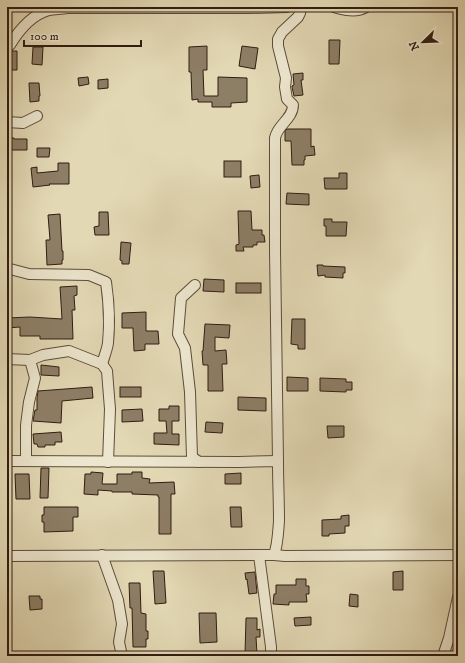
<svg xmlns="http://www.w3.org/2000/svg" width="465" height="663" viewBox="0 0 465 663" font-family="'IM FELL DW Pica',serif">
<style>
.building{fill:#8d7e66;stroke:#301d12}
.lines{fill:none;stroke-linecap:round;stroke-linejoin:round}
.minor-casing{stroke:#5c4c3a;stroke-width:12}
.minor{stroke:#ece6ce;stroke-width:10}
</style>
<rect width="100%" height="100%" fill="#e2d8b4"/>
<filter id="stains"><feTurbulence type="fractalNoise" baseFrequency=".005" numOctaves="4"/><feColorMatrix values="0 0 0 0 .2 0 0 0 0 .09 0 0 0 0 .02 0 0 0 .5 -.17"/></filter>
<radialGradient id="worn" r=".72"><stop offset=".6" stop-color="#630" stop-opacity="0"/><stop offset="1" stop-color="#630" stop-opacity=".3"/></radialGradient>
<g class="building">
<path d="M329,40h11l-1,24h-10z"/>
<path d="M207,46v24h-4l1,26h14v-19l29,1v24l-16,1v4h-19v-5h-14v-3l-6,1 -1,-28h-2v-25z"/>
<path d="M242,46l16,2 -3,21 -16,-3z"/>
<path d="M33,47h10l-1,18 -10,-1z"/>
<path d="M12,51h5v19h-10v-18z"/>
<path d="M303,73v7h-2l2,15 -9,1 -2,-9v-1l2,-1 -1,-11z"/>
<path d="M88,77l1,7 -10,2 -1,-8z"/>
<path d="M108,79v9l-10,1v-9z"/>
<path d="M29,83h10l1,13h-1v5l-9,1z"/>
<path d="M287,129h24v18l3,-1 1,9 -10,1v4h-1v5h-12l-1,-24h-6v-10z"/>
<path d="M8,138h6v1h13v11h-19z"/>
<path d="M37,148h13l-1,9h-12z"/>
<rect x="224" y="161" width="17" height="16"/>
<path d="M58,163h11v21h-20l1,1 -17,2 -2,-19 6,-1v6l21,-2z"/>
<path d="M339,173h8v16h-22l-1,-11h15z"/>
<path d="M259,175l1,12 -9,1 -1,-12z"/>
<path d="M287,193l22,1v11l-23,-1z"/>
<path d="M238,211h13l1,19h10v5h2l1,7h-8v3h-4v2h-10l1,4h-8v-6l3,-1z"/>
<path d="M99,212h9l1,23h-14l-1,-8 5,-1z"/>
<path d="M60,214l2,37h1v9h-1v4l-15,1 -1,-25h4l-2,-25z"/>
<path d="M324,219h8v3h15l-1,14h-20v-10h-2z"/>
<path d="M121,242l10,1 -2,21h-7v-3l-2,-1z"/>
<path d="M317,265h6v1l22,1v6h-2v5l-18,-1v-2l-7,1z"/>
<path d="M204,279l20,1v12l-21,-1z"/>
<rect x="236" y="283" width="25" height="10"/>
<path d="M77,286v9l-3,1 1,14h-3l1,29h-33v-3h-20v-9l-13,1v-10l23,-1 32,2 -2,-32z"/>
<path d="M146,312v19h12l1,13h-14v6l-11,1 -1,-23h-11v-15z"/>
<path d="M292,319h13v30h-7v-4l-7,-1z"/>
<path d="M205,324l25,1 -1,13 -14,-1v14l11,-1 1,14h-5l1,27h-15v-26h-5l-1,-14h1z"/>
<path d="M41,365l18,2v9l-18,-1z"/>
<path d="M287,377l21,1v13h-21z"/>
<path d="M320,378l26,1v3h6v8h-6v2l-26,-1z"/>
<path d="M92,387l1,11 -31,3 -1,22 -28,-2 2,-11h2v-12l1,-7z"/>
<rect x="120" y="387" width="21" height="10"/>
<path d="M238,397l28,1v13l-28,-1z"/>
<path d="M169,406h10v15h-7v13h7v11l-25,-1v-11h13l-1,-12h-7v-12h10z"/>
<path d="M142,409l1,12 -21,1v-12z"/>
<path d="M206,422l17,1 -1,10 -17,-1z"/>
<path d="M327,426h17v11l-16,1z"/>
<path d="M61,432l1,10h-7v3h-10v2h-7l-1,-3h-3l-1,-10z"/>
<path d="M41,468h8l-1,30h-8z"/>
<path d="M91,472l12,1 -1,11h15v-10h15v-2h10v6l8,1 -1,4 25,-1 1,12h-4v40h-12v-37h-1v-2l-26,-1v-2h-20v-1l-14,-1v5l-14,-1 1,-20h6z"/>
<path d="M241,473v11h-16v-10z"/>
<path d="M15,474h14l1,25h-14z"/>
<path d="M44,507h34v10h-5v14l-29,1v-10h-2v-7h2z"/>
<path d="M230,507h11l1,20h-11z"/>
<path d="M349,515v11h-4v7l-16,1v2h-7v-16l19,-1v-3z"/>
<path d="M153,571h11l2,32 -11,1z"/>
<path d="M403,571v19h-10v-18z"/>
<path d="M255,572l2,21 -8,1 -2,-15 -1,1 -1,-7z"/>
<path d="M296,579h10v7h3v8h-3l1,8h-18v3l-16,-1 1,-10h2v-9h20z"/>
<path d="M129,583h11l1,30 5,1v17h2v8h-2v8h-13l-1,-39h-2z"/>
<path d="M350,594l8,1v12l-9,-1z"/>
<path d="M29,596h11v3h2v10l-12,1z"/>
<path d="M199,613h17l1,29 -17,1z"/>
<path d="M311,617v8l-16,1 -1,-8z"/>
<path d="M246,618h11v12l3,-1v8h-4l1,17 -12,1z"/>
</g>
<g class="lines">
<g class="minor-casing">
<g id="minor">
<path d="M334,7c10,3 22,6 32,0"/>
<path d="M7,46l3,-1c9,-15 21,-30 39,-35 6,-1 12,-1 18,-2h183l37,-1"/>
<path d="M7,122l16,1 14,-7"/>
<path d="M7,270l3,-1 19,5 60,1 17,7c3,20 4,40 2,61 -1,7 -4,14 -6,21"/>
<path d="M195,285l-14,13 -3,36 7,14 5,44 2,65 7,5"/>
<path d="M7,359l23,1 13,-5 26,-4 33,13 5,7 3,38 -2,53"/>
<path d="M7,461l232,1 39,-1c0,20 1,40 1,60 -1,12 -1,23 -5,34"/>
<path d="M26,461v-36l3,-23 6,-24 -5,-18"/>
<path d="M278,461l-3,-210v-113c2,-13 18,-19 18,-33l-6,-6 -2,-12 1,-9 -8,-32v-7l4,-7 16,-15 2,-4 1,-6"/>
<path d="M102,555l16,45 4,24 -3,18 3,14"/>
<path d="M259,555l12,92v9"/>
<path d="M7,556l267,-1 11,1 173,-1"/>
<path d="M443,656l6,-18 9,-41"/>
</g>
</g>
<use href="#minor" class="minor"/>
</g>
<rect width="465" height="663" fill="none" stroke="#e2d8b4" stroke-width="24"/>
<rect x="8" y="8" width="449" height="647" fill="none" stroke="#301d12" stroke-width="2"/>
<rect x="12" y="12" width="441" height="639" fill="none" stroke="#301d12"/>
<g transform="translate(423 42) rotate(247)" stroke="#ece6ce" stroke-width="3" paint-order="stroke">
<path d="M0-3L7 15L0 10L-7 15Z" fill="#301d12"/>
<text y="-6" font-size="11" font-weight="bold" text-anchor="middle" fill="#301d12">N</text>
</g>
<path d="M24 40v6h117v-6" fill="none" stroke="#301d12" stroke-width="2"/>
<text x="30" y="40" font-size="12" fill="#301d12" stroke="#ece6ce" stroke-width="3" paint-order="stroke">100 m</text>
<rect width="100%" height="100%" filter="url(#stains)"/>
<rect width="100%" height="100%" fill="url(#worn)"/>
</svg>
